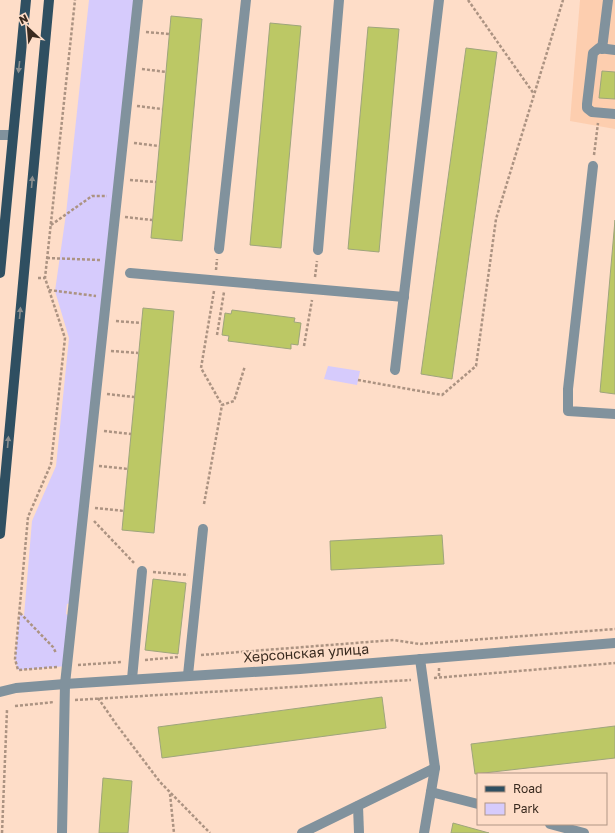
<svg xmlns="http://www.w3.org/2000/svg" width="615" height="833" viewBox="0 0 615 833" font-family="'Golos Text',sans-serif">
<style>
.built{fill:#fdceaf}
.green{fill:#d6cbfc}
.building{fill:#bcc865;stroke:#9fa57c}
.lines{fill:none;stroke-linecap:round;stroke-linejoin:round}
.path{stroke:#ac9382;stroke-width:2.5;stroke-dasharray:3 2;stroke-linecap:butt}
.minor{stroke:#81929d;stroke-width:10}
.major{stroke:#2f4f61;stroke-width:10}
.oneway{fill:#8c8f8f}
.labels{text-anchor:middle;stroke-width:3.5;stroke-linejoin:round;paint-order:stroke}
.street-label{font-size:14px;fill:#3a2b20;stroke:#feddc8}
</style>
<rect width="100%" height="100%" fill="#feddc8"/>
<path class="built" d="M580,0h35v129l-45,-8z"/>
<g class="green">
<path d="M89,0h49l-64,602 -7,2 -1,10 6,4 -5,48 -49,4 -3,-11 5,-46 4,3 8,-95 24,-55 13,-128 -14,-47 11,-77z"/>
<path d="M328,366l32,5 -3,14 -33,-6z"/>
</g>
<g class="building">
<path d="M171,16l31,3 -20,222 -31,-3z"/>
<path d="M270,23l31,3 -20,222 -31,-3z"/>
<path d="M368,27l31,2 -20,223 -31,-3z"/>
<path d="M466,48l31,4 -45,327 -31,-5z"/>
<path d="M602,71l13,1v27l-16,-1z"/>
<path d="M615,220v174l-15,-2z"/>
<path d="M143,308l31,3 -20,222 -32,-3z"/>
<path d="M232,310l63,8 -1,4 7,1 -3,22 -7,-1v5l-63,-8 1,-5 -7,-1 3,-22 6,1z"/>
<path d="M442,535l2,29 -113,6 -1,-29z"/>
<path d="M153,579l33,4 -8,71 -33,-4z"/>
<path d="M382,697l4,31 -224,30 -4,-31z"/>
<path d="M615,726v32l-140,16 -4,-30z"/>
<path d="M103,778l29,3 -4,52h-29z"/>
<path d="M453,823l36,10h-38z"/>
</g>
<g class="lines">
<g class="path">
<path d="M468,0l66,94"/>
<path d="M146,32l23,2"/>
<path d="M142,69l24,3"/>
<path d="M137,106l25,3"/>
<path d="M134,143l25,3"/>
<path d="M594,155l4,-32"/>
<path d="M130,180l26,2"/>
<path d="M125,217l27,3"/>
<path d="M51,225l41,-29h15"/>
<path d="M47,258l53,2"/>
<path d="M216,270l1,-11"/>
<path d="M315,277l2,-16"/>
<path d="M38,278h7"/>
<path d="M49,290l47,6"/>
<path d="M214,291l-13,77 21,37"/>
<path d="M116,321l25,2"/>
<path d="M217,335l7,-43"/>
<path d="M304,346l8,-46"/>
<path d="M111,351l27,2"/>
<path d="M358,380l84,15 34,-29 20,-147 67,-219"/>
<path d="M107,394l27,3"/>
<path d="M104,431l27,3"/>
<path d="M99,466l29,3"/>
<path d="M204,504l18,-99 12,-4 11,-35"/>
<path d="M95,508l29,3"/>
<path d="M94,521l41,43"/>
<path d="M153,572l35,3"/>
<path d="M20,613l33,34 3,6"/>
<path d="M201,655l193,-15 25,4 196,-15"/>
<path d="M145,660l33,-3"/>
<path d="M78,665l44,-3"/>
<path d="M57,667l-39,3 -3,-11 13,-142 23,-53 14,-126 -20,-60 30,-278"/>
<path d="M439,668v9"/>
<path d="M434,678l181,-15"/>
<path d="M98,698l18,26 44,58 50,51"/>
<path d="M75,700l336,-20"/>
<path d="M15,706l39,-4"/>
<path d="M170,794l4,39"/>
<path d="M2,833l5,-123"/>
</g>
<g class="minor">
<path d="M602,49l6,-49"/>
<path d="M615,50l-16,-2 -6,5 -6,51v4l5,4 23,2"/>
<path d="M0,135h12"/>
<path d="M593,166l-25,223v22l47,3"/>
<path d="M219,249l27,-249"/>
<path d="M318,250l21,-250"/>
<path d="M130,273l274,24"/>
<path d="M395,370l44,-370"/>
<path d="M420,659l15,109 -11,65"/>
<path d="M188,675l15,-146"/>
<path d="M132,679l10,-108"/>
<path d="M0,692l16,-4 49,-4 235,-15 315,-26"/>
<path d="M431,792l47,12"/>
<path d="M358,806l1,27"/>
<path d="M550,824l34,9"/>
<path d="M62,833l3,-149 73,-684"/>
<path d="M302,833l133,-65"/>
</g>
<g class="major">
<path d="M0,273l26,-273"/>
<path d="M0,534l49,-534"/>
</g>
</g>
<defs><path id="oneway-solid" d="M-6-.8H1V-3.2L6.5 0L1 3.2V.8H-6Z"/></defs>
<g class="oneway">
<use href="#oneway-solid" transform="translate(19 67) rotate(96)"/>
<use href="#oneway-solid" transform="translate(32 182) rotate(-85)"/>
<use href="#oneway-solid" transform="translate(20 313) rotate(-85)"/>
<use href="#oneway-solid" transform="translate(8 442) rotate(-85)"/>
</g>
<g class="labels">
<g class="street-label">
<text transform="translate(306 653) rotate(-4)" y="5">Херсонская улица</text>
</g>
</g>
<rect x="477" y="773" width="130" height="52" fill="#feddc8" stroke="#b09685"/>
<rect x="485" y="786" width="20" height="6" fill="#2f4f61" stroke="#b09685"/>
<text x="513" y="793" font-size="12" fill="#3a2b20">Road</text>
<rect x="485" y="803" width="20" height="12" fill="#d6cbfc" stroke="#b09685"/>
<text x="513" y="813" font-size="12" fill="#3a2b20">Park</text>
<g transform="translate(28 28) rotate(334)" stroke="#feddc8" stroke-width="3" paint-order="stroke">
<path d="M0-3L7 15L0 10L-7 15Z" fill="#3a2b20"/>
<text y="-6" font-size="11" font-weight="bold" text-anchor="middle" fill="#3a2b20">N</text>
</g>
</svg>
